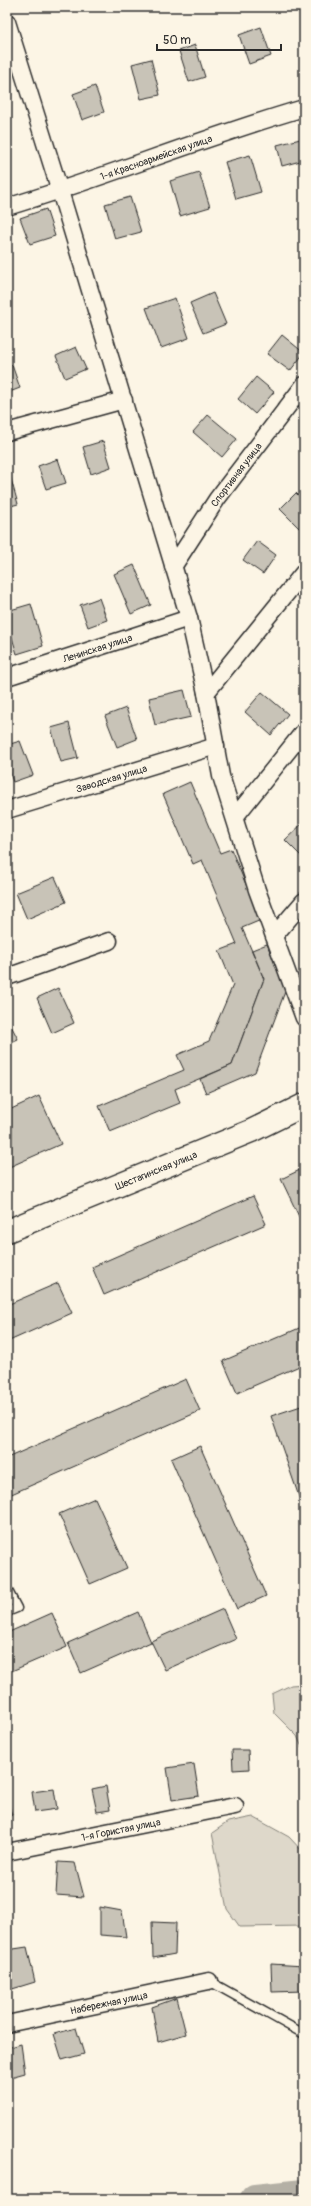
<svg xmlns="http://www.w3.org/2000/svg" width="311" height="2206" viewBox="0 0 311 2206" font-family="Pangolin,sans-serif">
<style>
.green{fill:#ded8ca;stroke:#84827a}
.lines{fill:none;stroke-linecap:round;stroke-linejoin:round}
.river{stroke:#b4b0a5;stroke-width:30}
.building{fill:#c8c3b7;stroke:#2b2b2b}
.lane-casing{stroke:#2b2b2b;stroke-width:11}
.street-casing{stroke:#2b2b2b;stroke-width:19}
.secondary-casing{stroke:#2b2b2b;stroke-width:25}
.lane{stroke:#fcf5e5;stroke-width:8}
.street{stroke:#fcf5e5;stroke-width:16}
.secondary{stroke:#fcf5e5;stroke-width:22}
.labels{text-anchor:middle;stroke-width:3;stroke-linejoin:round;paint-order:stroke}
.street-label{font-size:10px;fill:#2b2b2b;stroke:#fcf5e5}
</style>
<rect width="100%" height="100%" fill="#fcf5e5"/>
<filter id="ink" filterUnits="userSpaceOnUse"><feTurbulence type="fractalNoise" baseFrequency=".025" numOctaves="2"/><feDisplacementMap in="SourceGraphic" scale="8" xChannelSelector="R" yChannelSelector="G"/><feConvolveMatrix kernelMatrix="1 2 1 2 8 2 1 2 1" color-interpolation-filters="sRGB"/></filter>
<g filter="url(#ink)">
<g class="green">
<path d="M304,1684v68l-7,-16 -23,-23 -2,-19 19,-9z"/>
<path d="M253,1817l36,20 15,16v73l-64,1 -13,-18 -15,-76 16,-11z"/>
</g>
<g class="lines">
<path class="river" d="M255,2199l49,-5"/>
</g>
<g class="building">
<path d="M261,27l10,29 -22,8 -10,-29z"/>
<path d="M195,45l10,32 -16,5 -10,-31z"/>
<path d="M151,59l9,36 -19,4 -9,-35z"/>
<path d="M95,86l9,26 -22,8 -9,-26z"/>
<path d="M304,138v22l-22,6 -5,-21z"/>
<path d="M250,155l11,37 -25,7 -11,-37z"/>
<path d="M199,172l11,35 -30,9 -10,-35z"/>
<path d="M130,197l11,35 -26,7 -10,-35z"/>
<path d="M46,209l9,27 -25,8 -10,-26z"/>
<path d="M213,293l13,31 -23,9 -13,-30z"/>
<path d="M175,298l14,40 -28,10 -15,-40z"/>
<path d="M282,335l22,18 -14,18 -23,-17z"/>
<path d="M76,347l10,22 -21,9 -9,-22z"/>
<path d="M12,365l8,23 -13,5v-26z"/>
<path d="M256,377l18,15 -19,22 -17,-15z"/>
<path d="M208,415l29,24 -15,18 -29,-25z"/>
<path d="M103,441l8,26 -20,7 -8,-27z"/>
<path d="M58,459l8,24 -20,6 -8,-23z"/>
<path d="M9,472l9,32 -11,3v-34z"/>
<path d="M296,493l8,8v21l-5,6 -19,-19z"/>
<path d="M257,541l19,14 -13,19 -20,-14z"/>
<path d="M134,565l17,40 -20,9 -17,-40z"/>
<path d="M99,598l8,22 -19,7 -8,-22z"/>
<path d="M31,604l12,42 -26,8 -10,-33v-10z"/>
<path d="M184,690l7,27 -36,8 -6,-27z"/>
<path d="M262,692l26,22 -17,21 -26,-23z"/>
<path d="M126,708l11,31 -20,8 -12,-31z"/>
<path d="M69,723l9,35 -17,4 -10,-34z"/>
<path d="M20,741l13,34 -20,7 -6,-17v-20z"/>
<path d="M190,782l30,71 11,-4 30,71 -19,8 22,51 -32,86 -57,24 5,14 -70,29 -11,-26 85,-36 -7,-15 32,-14 24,-56 -14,-34 18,-7 -35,-84 -9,4 -30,-70z"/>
<path d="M304,822v37l-19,-19z"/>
<path d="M55,877l11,25 -39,17 -11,-26z"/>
<path d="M267,944l19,45 -31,83 -49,21 -6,-14 32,-14 32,-86 -12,-29z"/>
<path d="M58,988l16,35 -22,10 -15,-35z"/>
<path d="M7,1018l11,21 -11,5z"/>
<path d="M39,1096l22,48 -54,24v-57z"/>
<path d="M302,1169l2,4 -1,52 -22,-46z"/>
<path d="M253,1196l13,28 -162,71 -12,-28z"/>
<path d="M58,1283l14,30 -65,29v-37z"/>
<path d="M304,1326v38l-67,29 -14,-32z"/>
<path d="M186,1379l14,32 -193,85v-38z"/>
<path d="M304,1405v106l-33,-95z"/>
<path d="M200,1446l66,150 -29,13 -66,-150z"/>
<path d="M95,1498l32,70 -37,16 -31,-70z"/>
<path d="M223,1609l13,30 -71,31 -14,-29z"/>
<path d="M138,1612l13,30 -70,31 -13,-30z"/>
<path d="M52,1613l15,34 -60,26v-40z"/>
<path d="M232,1750h16l1,19 -16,1z"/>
<path d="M194,1764l5,32 -27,4 -5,-32z"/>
<path d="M106,1786l4,24 -13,2 -5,-23z"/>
<path d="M54,1789l3,20 -22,3 -3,-20z"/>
<path d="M7,1799l5,16 -5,2z"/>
<path d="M58,1862l17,1 9,34 -28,-2z"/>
<path d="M100,1907l22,4 4,26 -26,-2z"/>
<path d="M152,1922l24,1 -1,31 -22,4z"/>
<path d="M27,1947l8,35 -26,8 -2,-40z"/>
<path d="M271,1964l33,2v25l-32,1z"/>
<path d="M177,1998l9,36 -28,8 -6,-35z"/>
<path d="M76,2028l8,26 -22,6 -8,-26z"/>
<path d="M21,2044l4,29 -18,5v-30z"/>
</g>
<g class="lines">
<g class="lane-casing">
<g id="lane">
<path d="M7,1589l10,19 -10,4"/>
<path d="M209,1981l95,53"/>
</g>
</g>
<g class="street-casing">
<g id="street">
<path d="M7,22l53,169 129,427 17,75 15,83 36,114 47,128"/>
<path id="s1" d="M7,207c100,-30 197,-70 297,-99"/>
<path d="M7,432l117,-32"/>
<path id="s2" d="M173,567l44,-68 87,-114"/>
<path id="s3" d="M7,677l182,-59"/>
<path d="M206,693l98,-121"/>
<path id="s4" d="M7,810l209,-64"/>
<path d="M235,817l69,-86"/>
<path d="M274,936l30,-35"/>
<path d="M7,977l102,-36"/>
<path id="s5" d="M7,1852l228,-46"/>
<path id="s6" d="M7,2024l202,-43"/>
</g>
</g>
<g class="secondary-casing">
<g id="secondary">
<path id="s7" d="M7,1231l244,-100 53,-26"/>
</g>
</g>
<use href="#lane" class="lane"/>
<use href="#street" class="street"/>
<use href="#secondary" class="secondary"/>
</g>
</g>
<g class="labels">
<g class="street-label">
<text dy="4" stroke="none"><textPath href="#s1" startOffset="157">1-я Красноармейская улица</textPath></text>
<text dy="4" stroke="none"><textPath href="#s2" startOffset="112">Спортивная улица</textPath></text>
<text dy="4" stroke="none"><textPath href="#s3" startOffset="95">Ленинская улица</textPath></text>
<text dy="4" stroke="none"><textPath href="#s4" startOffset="109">Заводская улица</textPath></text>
<text dy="4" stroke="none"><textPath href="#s7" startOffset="161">Шестагинская улица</textPath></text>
<text dy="4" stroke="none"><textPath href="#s5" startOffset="116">1-я Гористая улица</textPath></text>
<text dy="4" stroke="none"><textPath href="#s6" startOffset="104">Набережная улица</textPath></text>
</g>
</g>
<rect width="311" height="2206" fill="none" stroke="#fcf5e5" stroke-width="24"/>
<rect x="12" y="12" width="287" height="2182" fill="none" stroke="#2b2b2b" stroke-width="1.5" filter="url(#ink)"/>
<path d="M157 44v6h124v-6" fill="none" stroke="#2b2b2b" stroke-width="2"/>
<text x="163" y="44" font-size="12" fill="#2b2b2b" stroke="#fcf5e5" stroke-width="3" paint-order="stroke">50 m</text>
</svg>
